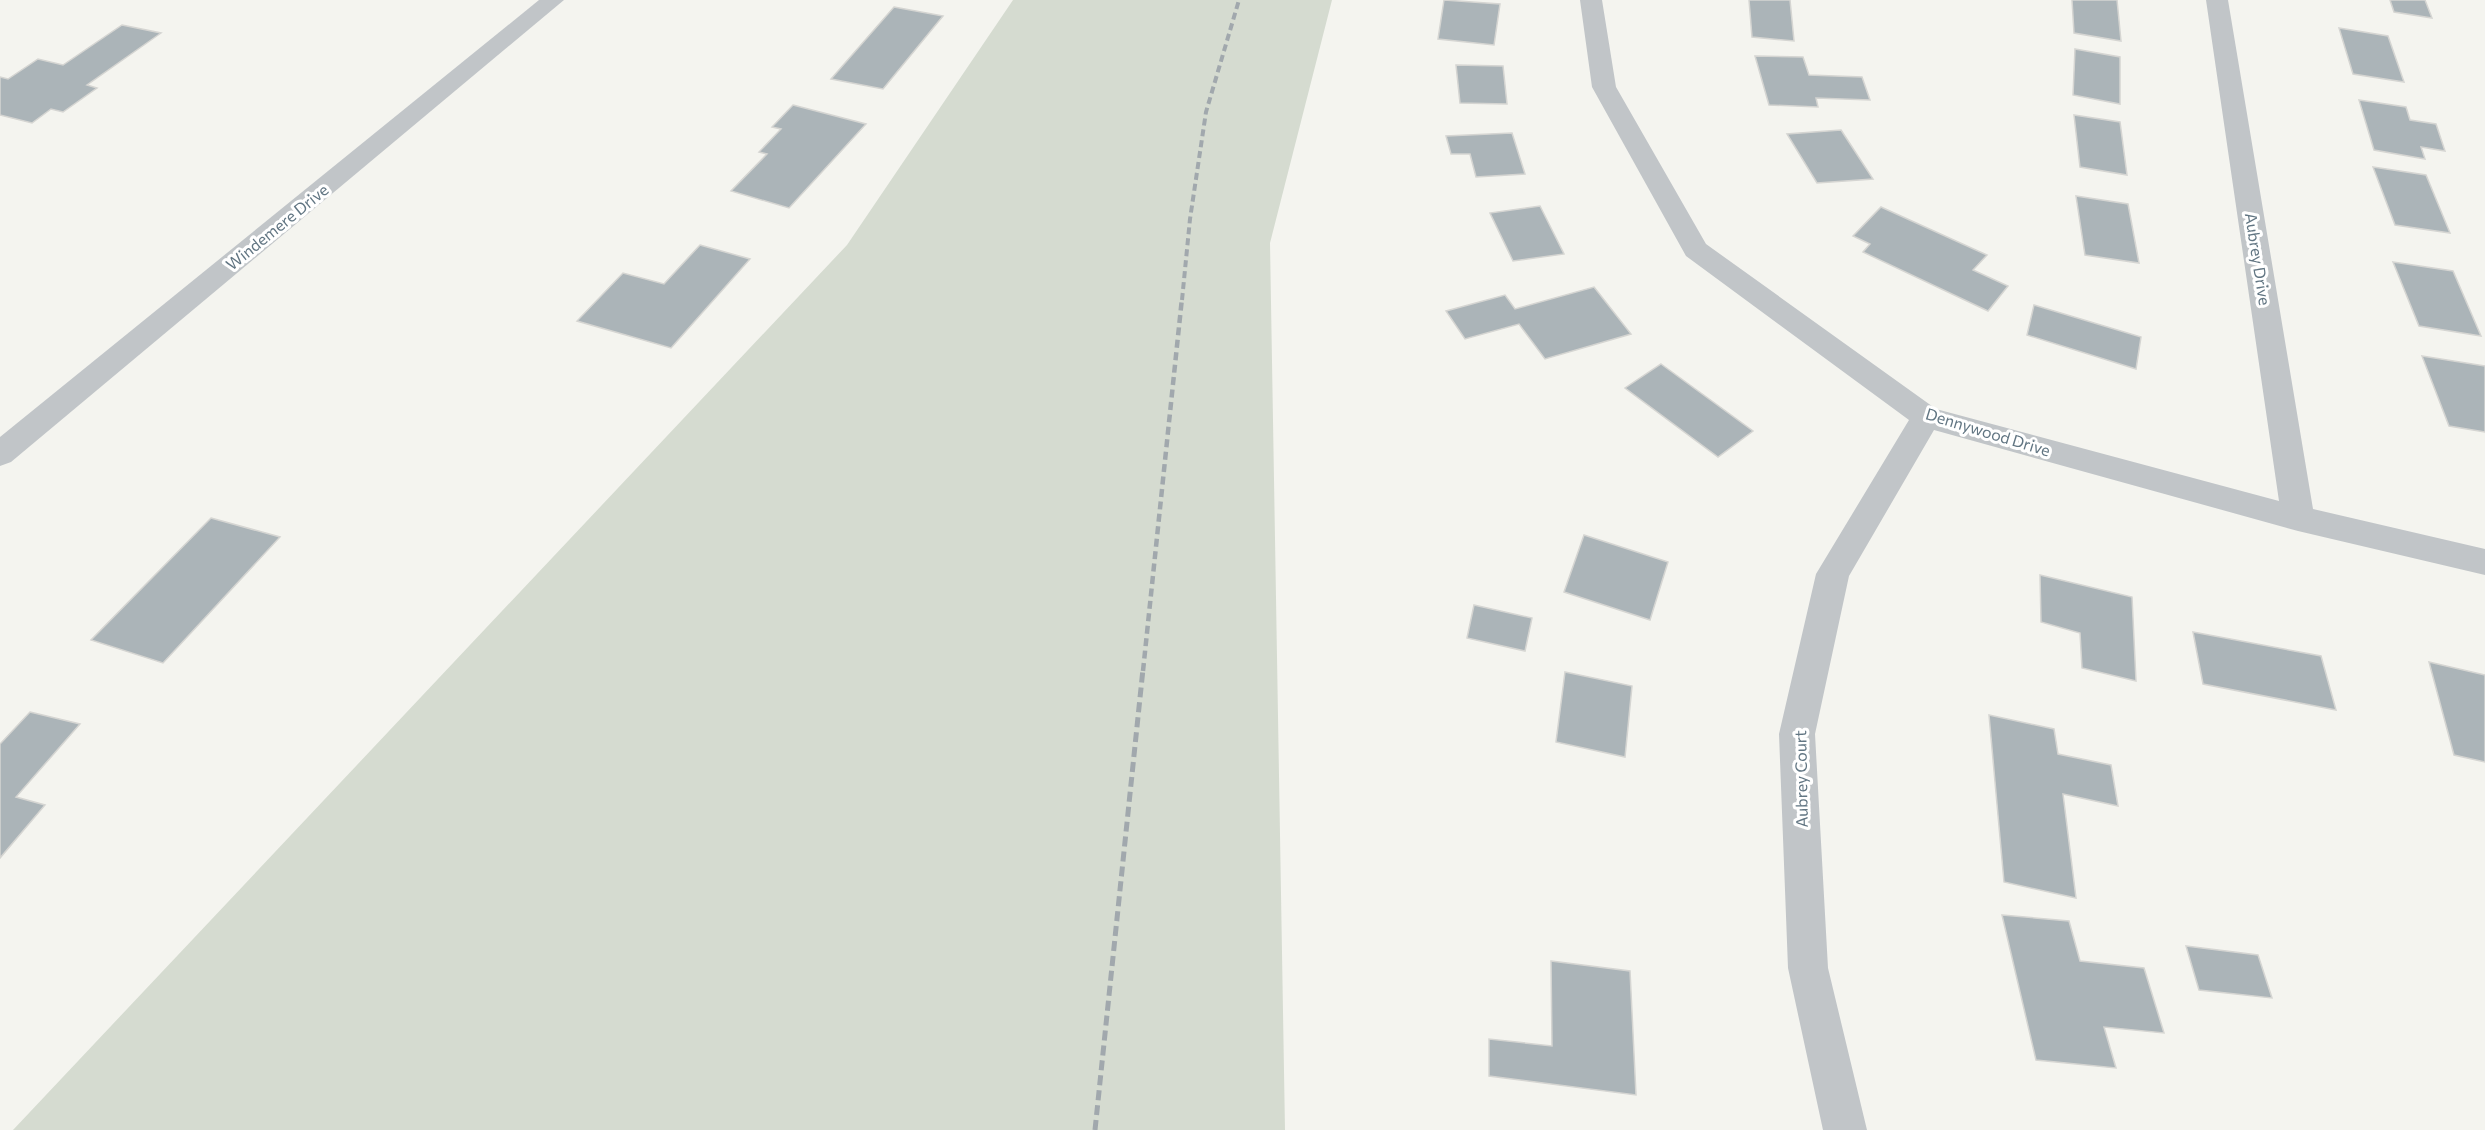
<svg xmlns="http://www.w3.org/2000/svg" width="2485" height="1130" viewBox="0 0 2485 1130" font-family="Commissioner,sans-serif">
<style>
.green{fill:#d5dbd0}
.building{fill:#abb4b8;stroke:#d5d5d2;stroke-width:1.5}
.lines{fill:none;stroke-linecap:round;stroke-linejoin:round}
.minor{fill:#c1c5c8;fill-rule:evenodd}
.rail-far2{stroke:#a1a8ad;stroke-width:4;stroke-dasharray:7 4;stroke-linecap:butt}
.rail-far1{stroke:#a1a8ad;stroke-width:4.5;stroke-dasharray:8 4.5;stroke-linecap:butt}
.rail{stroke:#a1a8ad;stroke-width:5;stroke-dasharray:10 5;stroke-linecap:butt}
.labels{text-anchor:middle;stroke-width:6;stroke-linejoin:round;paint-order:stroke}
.street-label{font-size:16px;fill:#617582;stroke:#fff}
</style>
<rect width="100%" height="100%" fill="#f4f4ef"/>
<path class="green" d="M1013,0h319l-62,243 15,887h-1272l834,-885z"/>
<g class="building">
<path d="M1444,0l56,4 -6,41 -56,-6z"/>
<path d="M1749,0h41l4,41 -42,-4z"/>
<path d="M2072,0h45l4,41 -47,-8z"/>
<path d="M2390,0h35l7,18 -38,-6z"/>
<path d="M894,7l49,9 -60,73 -52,-10z"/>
<path d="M122,25l39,8 -74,52 10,3 -34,24 -12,-3 -19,14 -32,-8v-38l8,2 30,-20 25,6z"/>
<path d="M2339,28l49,8 16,46 -51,-8z"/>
<path d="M2075,49l45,8v47l-47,-9z"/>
<path d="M1755,56l48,1 6,18 53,2 8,23 -54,-2 2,9 -49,-2z"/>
<path d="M1456,65l47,1 4,38 -47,-1z"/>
<path d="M2359,100l47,7 4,13 26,4 9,27 -24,-4 4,12 -51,-9z"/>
<path d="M793,105l73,19 -77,84 -58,-17 36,-37 -8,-2 22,-23 -9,-2z"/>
<path d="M2074,115l46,7 7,53 -47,-8z"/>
<path d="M1841,130l32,49 -56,4 -30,-49z"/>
<path d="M1512,133l13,41 -49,3 -6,-23h-19l-5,-18z"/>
<path d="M2373,167l53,8 24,58 -55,-8z"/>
<path d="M2076,196l52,8 11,59 -54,-8z"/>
<path d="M1540,206l24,48 -51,7 -23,-48z"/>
<path d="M1881,207l106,48 -14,15 35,16 -20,25 -125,-59 7,-8 -17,-8z"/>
<path d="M700,245l50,14 -79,89 -94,-27 46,-48 41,11z"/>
<path d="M2393,262l60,9 28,65 -62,-10z"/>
<path d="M1594,287l37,47 -86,25 -26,-35 -54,15 -19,-28 59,-16 10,14z"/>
<path d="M2034,305l107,32 -5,32 -109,-34z"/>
<path d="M2422,356l63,10v66l-36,-6z"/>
<path d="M1661,364l92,67 -35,26 -93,-69z"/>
<path d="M211,518l69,19 -117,126 -72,-23z"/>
<path d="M1584,535l84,27 -18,58 -86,-28z"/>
<path d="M2040,575l92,22 4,84 -54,-13 -2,-35 -39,-11z"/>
<path d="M1474,605l58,13 -7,33 -58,-13z"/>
<path d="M2193,632l128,24 15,54 -133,-26z"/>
<path d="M2429,662l56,13v87l-31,-7z"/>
<path d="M1565,672l67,14 -7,71 -69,-15z"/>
<path d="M30,712l50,12 -64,73 29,8 -45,53v-114z"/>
<path d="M1989,715l65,14 4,25 53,11 7,41 -55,-12 13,104 -72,-16z"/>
<path d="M2002,915l67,6 11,40 64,7 20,65 -60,-6 12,41 -80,-8z"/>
<path d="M2186,946l72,9 14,43 -73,-8z"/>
<path d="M1551,961l79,10 6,124 -147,-19v-37l63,7z"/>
</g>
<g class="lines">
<g class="minor">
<path d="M539,0h25l-553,462 -11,4v-29z"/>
<path d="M1580,0h22l14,87 90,157 230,165 343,92 -73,-501h22l85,509 172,40v26l-187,-44 -364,-101 -85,146 -34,158 13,234 39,162h-44l-35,-162 -9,-234 37,-160 93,-154 -223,-164 -94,-169z"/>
</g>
<path class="rail-far2" d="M1182,300l8,-81 16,-107 33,-112"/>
<path class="rail-far1" d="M1143,671l39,-373"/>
<path class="rail" d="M1095,1130l48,-461"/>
</g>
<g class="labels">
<g class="street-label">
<text transform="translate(277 227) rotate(-39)" y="6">Windemere Drive</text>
<text transform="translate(2258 259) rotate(81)" y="6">Aubrey Drive</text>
<text transform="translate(1988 432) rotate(17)" y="6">Dennywood Drive</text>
<text transform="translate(1801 779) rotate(-91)" y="6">Aubrey Court</text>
</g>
</g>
</svg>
